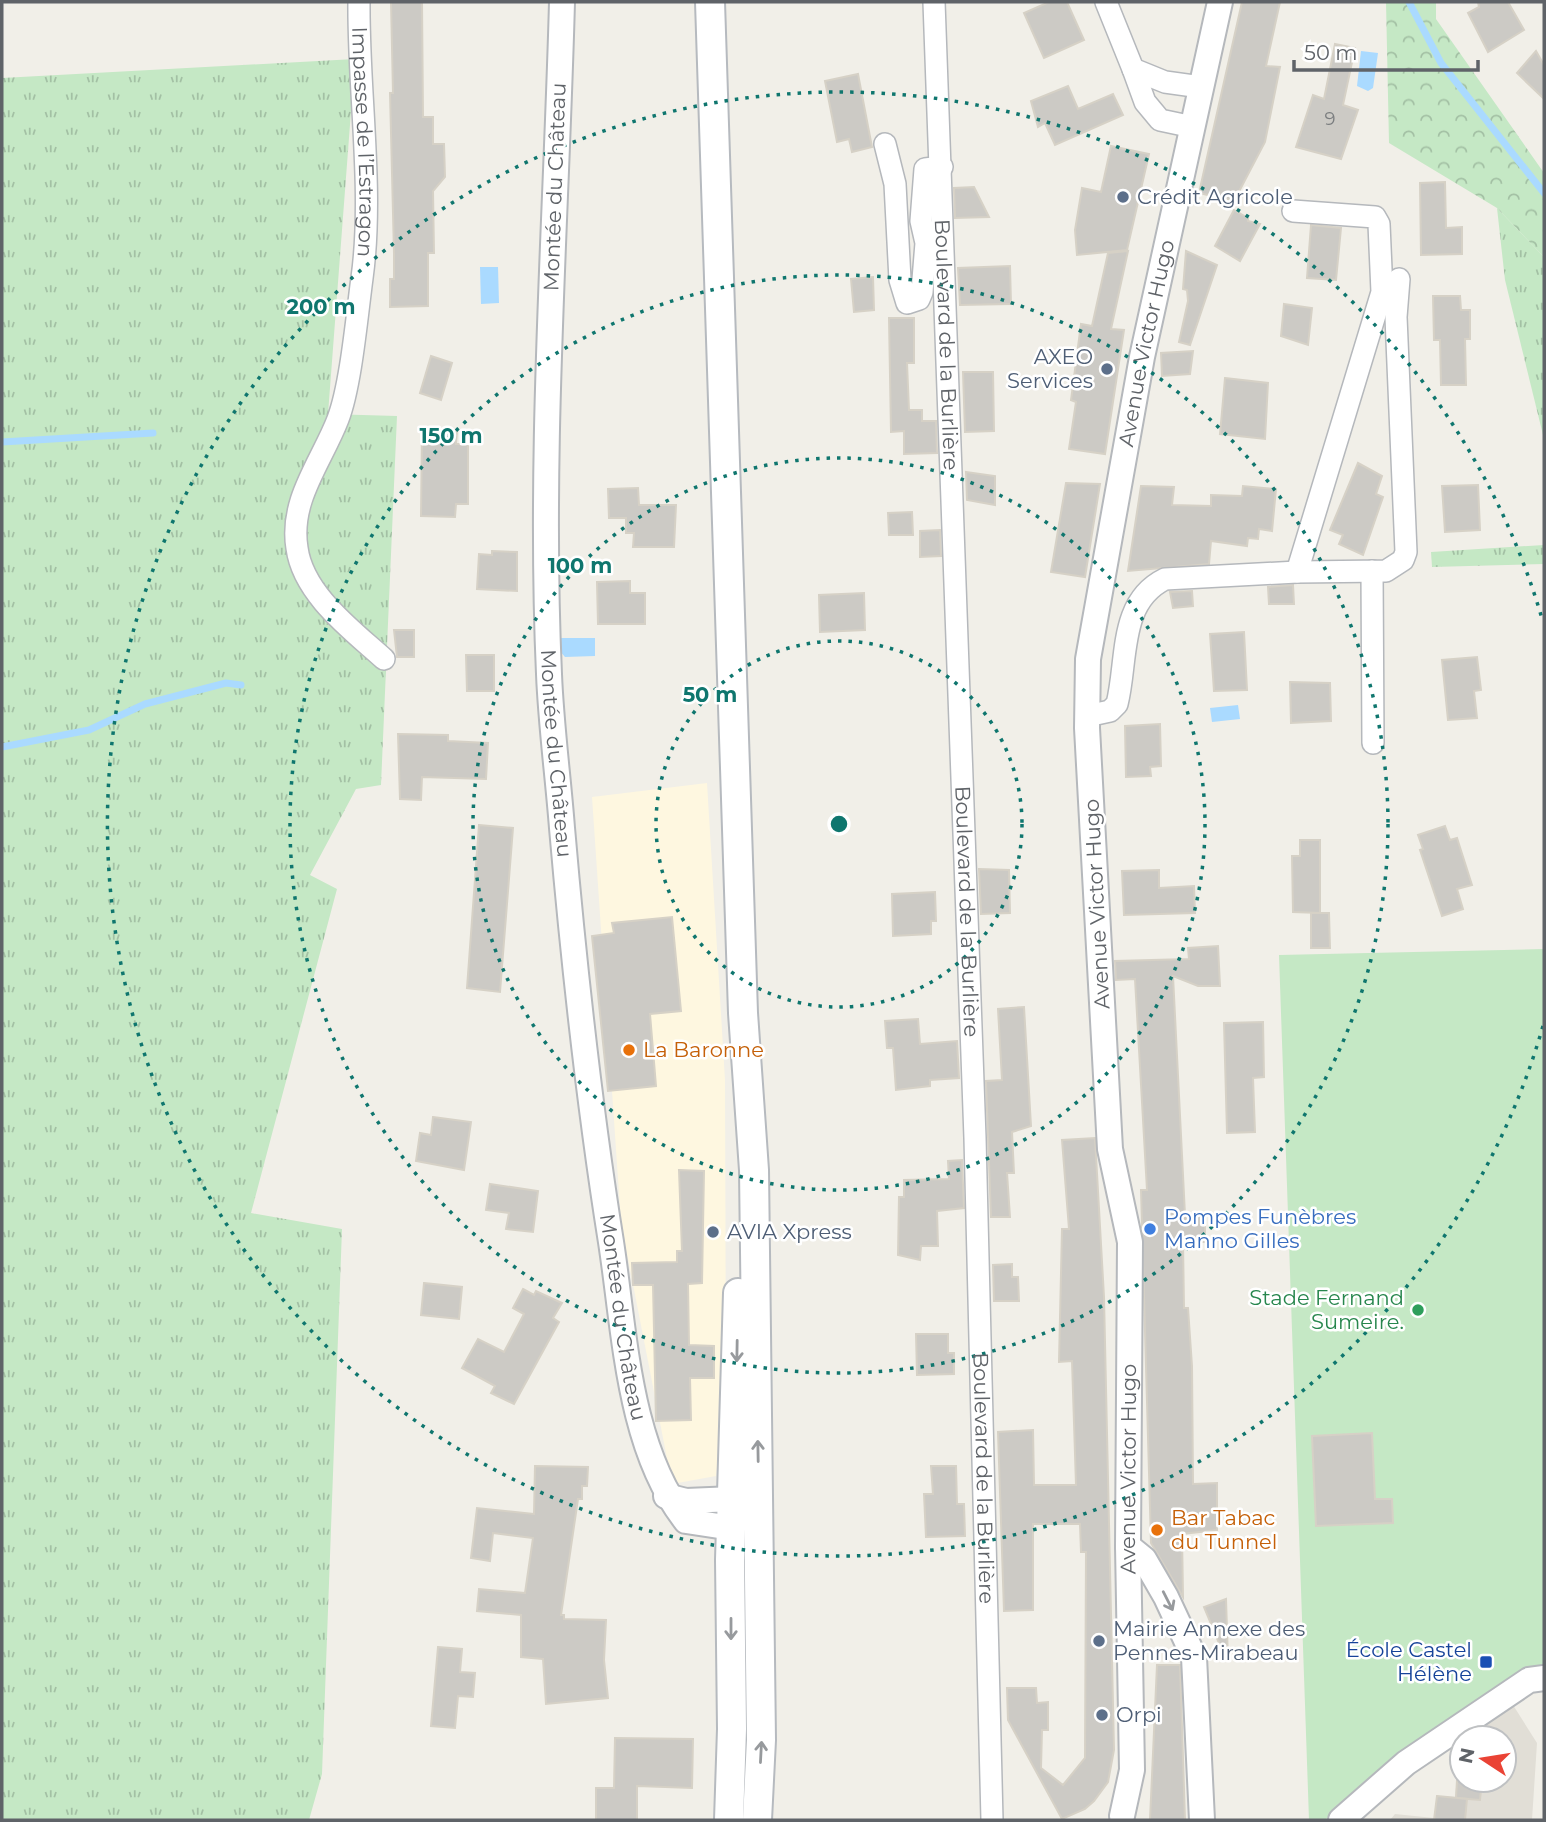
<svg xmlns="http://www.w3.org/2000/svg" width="1546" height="1822" viewBox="0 0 1546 1822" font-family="Montserrat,sans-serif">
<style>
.commercial{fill:#fef7e0}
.education{fill:#e1ded6}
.grass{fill:url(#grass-tufts)}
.forest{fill:url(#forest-crowns)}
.park{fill:#c5e8c5}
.water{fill:#aadaff}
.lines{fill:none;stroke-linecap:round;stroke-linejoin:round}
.stream{stroke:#aadaff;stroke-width:7}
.building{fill:#cccac5;stroke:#d6d1c6;stroke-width:2}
.minor-casing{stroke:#b5b8bc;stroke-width:24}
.tertiary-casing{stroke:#b5b8bc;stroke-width:28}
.secondary-casing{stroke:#b6babf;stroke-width:32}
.minor{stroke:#fff;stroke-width:21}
.tertiary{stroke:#fff;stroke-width:24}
.secondary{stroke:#fff;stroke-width:28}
.oneway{stroke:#979a9d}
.ring{fill:none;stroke:#0f766e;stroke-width:3.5;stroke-dasharray:3.5 7}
.service-dot{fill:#5c6f8a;stroke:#fff;stroke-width:2.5}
.food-dot{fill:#e8710a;stroke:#fff;stroke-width:2.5}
.shop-dot{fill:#3f7fe0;stroke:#fff;stroke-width:2.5}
.leisure-dot{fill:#2e9e5b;stroke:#fff;stroke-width:2.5}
.transit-dot{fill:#1a4fb4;stroke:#fff;stroke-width:2.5}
.labels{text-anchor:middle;stroke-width:5;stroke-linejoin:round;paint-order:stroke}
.number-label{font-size:18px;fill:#7a7d7f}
.street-label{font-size:21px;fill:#5f6368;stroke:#fff}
.service-label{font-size:21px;fill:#4e5e75;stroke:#fff;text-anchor:start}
.food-label{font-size:21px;fill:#c56008;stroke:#fff;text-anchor:start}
.shop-label{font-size:21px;fill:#366cbe;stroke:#fff;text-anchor:start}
.leisure-label{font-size:21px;fill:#27864d;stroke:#fff;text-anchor:end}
.transit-label{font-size:21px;fill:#164399;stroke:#fff;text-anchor:end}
.centre{fill:#0f766e;stroke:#fff;stroke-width:3.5}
.ring-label{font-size:21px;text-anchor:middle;font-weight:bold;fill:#0f766e;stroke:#fff;stroke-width:5;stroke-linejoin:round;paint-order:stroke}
</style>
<defs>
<pattern id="grass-tufts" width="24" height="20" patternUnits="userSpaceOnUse" patternTransform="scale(1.75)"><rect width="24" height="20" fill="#c5e8c5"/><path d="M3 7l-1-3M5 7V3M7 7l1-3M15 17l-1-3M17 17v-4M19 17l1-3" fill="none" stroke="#a3c0a4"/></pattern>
<pattern id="forest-crowns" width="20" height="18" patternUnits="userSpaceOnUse" patternTransform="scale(1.75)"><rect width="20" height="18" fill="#c5e8c5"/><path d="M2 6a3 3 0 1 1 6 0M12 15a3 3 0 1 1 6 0" fill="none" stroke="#a3c0a4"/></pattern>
</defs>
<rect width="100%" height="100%" fill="#f1efe8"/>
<path class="commercial" d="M707,783l18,297 1,310 -10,86 -44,8 -51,-261 -29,-426z"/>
<path class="education" d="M1513,1705l24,38 -5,77h-142l5,-6 39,4 3,-22 18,1 4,-38 -9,-12 12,-8v41h42v-42h-40z"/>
<g class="grass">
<path d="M355,59l-27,355 69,2 -16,369 -25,4 -46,86 27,14 -86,324 91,16 -20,545 -13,46h-307v-1742z"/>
<path d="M1497,208l47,49v182l-39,-159z"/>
<path d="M1544,545v19l-112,3 -1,-15z"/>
</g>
<path class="forest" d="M1386,2h50v17l108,154v84l-47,-49 -108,-65z"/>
<path class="park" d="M1544,949v715l-51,25 -97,65 -71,66h-16l-30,-865z"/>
<g class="water">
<path d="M1361,51l17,2 -5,35 -5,3 -11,-5z"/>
<path d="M480,267h18l1,36 -18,1z"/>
<path d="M559,638h36v18l-30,1 -6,-7z"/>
<path d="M1238,705l2,14 -28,3 -2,-14z"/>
</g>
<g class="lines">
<g class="stream">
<path d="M1409,2l32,61 103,130"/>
<path d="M2,442l151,-9"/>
<path d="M2,747l87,-17 56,-26 81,-21 15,2"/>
</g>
</g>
<g class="building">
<path d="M391,2h31l1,115h10v27h11l1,33 -12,14 1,62h-6v53l-38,1v-28h4v-26l-4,-160h3z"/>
<path d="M1049,2h18l17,38 -40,18 -20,-45z"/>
<path d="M1242,2h38l-14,64 14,1 -15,75 -31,59 -35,-8z"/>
<path d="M1478,2h30l16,28 -36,22 -20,-39 11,-6z"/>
<path d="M1335,44l20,4 -12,57 15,5 -17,49 -45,-12 17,-52 11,4z"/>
<path d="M1536,51l8,14v34l-27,-26z"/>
<path d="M858,74l14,73 -20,5 -3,-13 -12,3 -12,-61z"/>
<path d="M1068,86l10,23 35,-15 10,21 -68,30 -10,-22 -7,4 -7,-26z"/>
<path d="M1111,146l38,8 -22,96 -50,5 -2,-25 7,-42 19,4z"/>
<path d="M1445,182l1,46 16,-1v27l-41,1 -1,-72z"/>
<path d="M974,187l15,30 -34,1 -1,-30z"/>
<path d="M1234,210l14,8v3l12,3 -20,37 -25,-15z"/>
<path d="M1311,225l30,3 -5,52 -29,-2z"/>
<path d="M1128,251l-17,78 13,1 -19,124 -36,-5 7,-47 -5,-2 10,-76 11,2 16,-73z"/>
<path d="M1186,251l31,14 -27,80 -11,-3 9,-41 -1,-11 -4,-1z"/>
<path d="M1010,266l1,38 -51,1 -2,-37z"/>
<path d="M873,277l1,33 -20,2 -3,-33z"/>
<path d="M1433,296h27l1,14h9v29h-5l1,46h-25l-1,-45h-6z"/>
<path d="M1284,304l28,4 -4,37 -27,-9z"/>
<path d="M889,318h25v45h-7l2,47h13v11h14l1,32 -33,1v-23l-13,1z"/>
<path d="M1193,351l-3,23 -28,2 -1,-23z"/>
<path d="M431,356l21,7 -11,37 -21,-7z"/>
<path d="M963,372h30l1,59 -29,1z"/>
<path d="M1225,378l43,5 -3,56 -45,-5z"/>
<path d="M422,431h35l-1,13h12v60h-12l-1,13 -34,-1z"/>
<path d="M1358,463l24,13 -6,18 7,3 -20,58 -24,-11 4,-9 -13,-5z"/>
<path d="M966,472l29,4v29l-28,-5z"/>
<path d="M1066,483l34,1 -15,93 -34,-5z"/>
<path d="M1478,485l2,45 -35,2 -3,-46z"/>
<path d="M1141,486l33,1 -2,18 39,1v-11l31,1 1,-10 33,3 -4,42 -13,-2 -1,10 -10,-1 -1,8 -36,-5 -2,23 -81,7z"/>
<path d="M638,488l1,17h37l-2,42h-41l1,-14h-8v-15h-17l-1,-29z"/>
<path d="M912,512l1,23h-24l-1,-22z"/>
<path d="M940,530l1,26 -21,1v-26z"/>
<path d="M492,551l25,1v39l-40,-2 2,-35 13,1z"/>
<path d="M630,581v12h15v31h-47l-1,-42z"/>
<path d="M1293,585l1,19h-25l-1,-17z"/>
<path d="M1192,591l1,15 -20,2 -3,-16z"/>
<path d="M864,593l1,37 -45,2 -1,-37z"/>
<path d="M394,630h20v27h-17z"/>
<path d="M1244,632l3,58 -33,1 -4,-57z"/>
<path d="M466,655h28v36h-27z"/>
<path d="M1477,657l4,33 -7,1 3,27 -29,2 -6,-60z"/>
<path d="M1290,682l40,1 1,38 -40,2z"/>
<path d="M1160,724l1,42 -11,1 1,9 -25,1 -1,-51z"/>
<path d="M398,734l50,1v6l40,2 -2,36 -64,-2 -1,23 -21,-1z"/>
<path d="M479,825l34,3 -13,164 -33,-4z"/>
<path d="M1445,826l5,14 7,-2 15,47 -15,4 6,20 -21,7 -22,-66 3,-1 -5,-14z"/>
<path d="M1300,840h20v73l-27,-1 -1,-56h8z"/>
<path d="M979,869l30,1 1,43 -29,1z"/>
<path d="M1159,870v18l35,-2 1,27 -71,2 -2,-44z"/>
<path d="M935,892l1,29h-5v13l-38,2 -1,-42z"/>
<path d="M1311,913h18l1,35h-19z"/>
<path d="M672,917l9,94 -31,3 6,72 -48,5 -16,-155 22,-3 -2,-10z"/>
<path d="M1218,946l2,40h-22l-25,-10 12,239 20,-1v28h-22l1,66h4l4,58 1,118 24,-1v47l-35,4 1,63 -32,-54 -10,-353h6l-12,-211 -19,1 -1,-19 74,-2 -1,-11z"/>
<path d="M1024,1007l7,119 -19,6 2,41h-7l3,44h-19l-5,-136 16,-1 -4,-71z"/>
<path d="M918,1019l2,25 37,-3 2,37 -29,2v6l-34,4 -3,-42h-6l-2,-27z"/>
<path d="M1263,1022l1,55 -11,1 2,54 -28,1 -3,-110z"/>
<path d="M433,1117l38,5 -7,48 -48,-9 4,-28 11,2z"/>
<path d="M1095,1138l9,159 10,453 -6,32 -14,19 -9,8 -23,10 -54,-99 -1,-32h29l1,15 11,-1v28h-6l-1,38 22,17 22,-27 1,-206h-5l-1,-28h-47v86l-29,1 -6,-179 35,-2 1,55h42l-4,-124 -13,1 3,-133h7l-7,-89z"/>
<path d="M962,1160l2,48 -27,3 1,35h-17l-1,14 -22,-5 1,-58h5v-17l45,-1 -1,-18z"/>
<path d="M679,1170l25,1 -2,112 -14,1 1,61 25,1v32h-24l1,42 -35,1 -3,-136h-20l-1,-22 45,-1v-11h5z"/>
<path d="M490,1184l48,7 -5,41 -27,-3 3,-16 -23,-3z"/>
<path d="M1012,1264v13h6l1,24h-25l-1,-36z"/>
<path d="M424,1283l38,4 -3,32 -38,-4z"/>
<path d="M523,1289l11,6 2,-4 26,12 -9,15 6,4 -45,82 -23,-11 4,-7 -33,-18 16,-29 26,13 20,-38 -11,-6z"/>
<path d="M916,1334h32v19h6v21l-37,1z"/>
<path d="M1372,1433l3,66h17l1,24 -77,3 -4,-90z"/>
<path d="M535,1466l53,1 -1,19h-5v13h-4l-17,116h3v4l42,1 -2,40 4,38 -62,6 -3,-45 -22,-2v-42l-44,-4 2,-22 46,4 8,-55 -40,-5 -3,28 -19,-3 6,-50 57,6z"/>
<path d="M931,1466h25l1,38h7l1,32 -39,1 -2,-43h9z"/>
<path d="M1226,1599l2,61h-2l-22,-53z"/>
<path d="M438,1647l24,2 -2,23 15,1 -2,24 -15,-1 -3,32 -24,-2z"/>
<path d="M1157,1665h23l5,155h-35z"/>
<path d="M615,1738l78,1 -1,49 -55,-2v34h-41v-32h18z"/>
<path d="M1457,1780h25l-2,20 -24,-2z"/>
<path d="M1437,1796l30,3 -2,21h-31z"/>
</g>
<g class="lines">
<g class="minor-casing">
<g id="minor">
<path id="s1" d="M359,2c-1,88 15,189 3,276 -5,37 -11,107 -24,141 -16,42 -49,81 -41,129 6,46 55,82 87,111"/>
<path id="s2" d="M934,2l41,1136 17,682"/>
<path d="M1106,2l27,67 32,13 36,5"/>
<path d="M1133,69l12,33 15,18 33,7"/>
<path d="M885,144l10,40 5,96 7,23 12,-4 3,-7 4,-49 -5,-22 4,-52 17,-2"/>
<path d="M1293,211l82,6 4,7 3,68 -85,280"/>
<path d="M1372,571l1,172"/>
<path d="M1087,716l23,-5 7,-7c11,-43 1,-102 48,-125l132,-7 89,-1 17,-11 3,-8 -10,-235 3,-38"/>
</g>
</g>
<g class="tertiary-casing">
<g id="tertiary">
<path id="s3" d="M562,2c-6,224 -23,448 -13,672 2,51 9,102 13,154 12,138 27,276 49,414 14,91 17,205 75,279l46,7 9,-17"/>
<path d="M666,1496l20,5 48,-2 2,15"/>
<path d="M1128,1546l16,13 22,38 28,60 8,163"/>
<path id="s4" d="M1122,1816l10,-46 -4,-224 2,-304 -20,-93 -23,-421 1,-69 54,-302 78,-355"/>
<path d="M1341,1820l65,-57 123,-83 15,-2"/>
</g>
</g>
<g class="secondary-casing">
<g id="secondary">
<path d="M710,2l33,1011 11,157 7,570 -4,80"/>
<path d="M729,1820l3,-91 -2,-169 8,-267"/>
</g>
</g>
<use href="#minor" class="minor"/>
<use href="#tertiary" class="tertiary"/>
<use href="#secondary" class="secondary"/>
</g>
<defs><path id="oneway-shaft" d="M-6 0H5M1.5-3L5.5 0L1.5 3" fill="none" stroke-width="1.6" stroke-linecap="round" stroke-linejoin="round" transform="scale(1.75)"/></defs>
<g class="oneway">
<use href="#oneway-shaft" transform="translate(737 1351) rotate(91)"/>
<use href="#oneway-shaft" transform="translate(758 1451) rotate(-91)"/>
<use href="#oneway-shaft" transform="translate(1168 1601) rotate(63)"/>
<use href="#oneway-shaft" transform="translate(731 1629) rotate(90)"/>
<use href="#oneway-shaft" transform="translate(761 1752) rotate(-87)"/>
</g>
<g class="ring">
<circle cx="839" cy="824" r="183"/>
<circle cx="839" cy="824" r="366"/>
<circle cx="839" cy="824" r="549"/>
<path d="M1543 1026A732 732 0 1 1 1543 622"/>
</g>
<g class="service-dot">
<circle cx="1123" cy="197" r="7"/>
<circle cx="1107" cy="369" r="7"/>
<circle cx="713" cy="1232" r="7"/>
<circle cx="1099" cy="1641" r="7"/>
<circle cx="1102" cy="1715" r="7"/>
</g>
<g class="food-dot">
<circle cx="629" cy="1050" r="7"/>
<circle cx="1157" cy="1530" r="7"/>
</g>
<circle class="shop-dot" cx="1150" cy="1229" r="7"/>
<circle class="leisure-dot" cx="1418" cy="1310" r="7"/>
<rect class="transit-dot" x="1479" y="1655" width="14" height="14" rx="3.5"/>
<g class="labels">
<g class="number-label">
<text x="1330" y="125">9</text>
</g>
<g class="street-label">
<text dy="7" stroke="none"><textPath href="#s1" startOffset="140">Impasse de l’Estragon</textPath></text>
<text transform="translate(555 187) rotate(-88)" y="7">Montée du Château</text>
<text dy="7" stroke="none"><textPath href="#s4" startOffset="1482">Avenue Victor Hugo</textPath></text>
<text dy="7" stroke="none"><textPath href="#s2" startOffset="343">Boulevard de la Burlière</textPath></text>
<text dy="7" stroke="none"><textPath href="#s3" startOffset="752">Montée du Château</textPath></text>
<text transform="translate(1097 904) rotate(-93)" y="7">Avenue Victor Hugo</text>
<text dy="7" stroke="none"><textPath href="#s2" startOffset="910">Boulevard de la Burlière</textPath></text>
<text dy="7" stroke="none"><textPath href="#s3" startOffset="1320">Montée du Château</textPath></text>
<text dy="7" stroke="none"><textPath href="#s4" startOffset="348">Avenue Victor Hugo</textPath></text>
<text dy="7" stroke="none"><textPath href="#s2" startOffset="1477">Boulevard de la Burlière</textPath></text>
</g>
<g class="service-label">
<text x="1137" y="204">Crédit Agricole</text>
<text x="1093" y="364" text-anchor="end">AXEO<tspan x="1093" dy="24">Services</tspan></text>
<text x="727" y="1239">AVIA Xpress</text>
<text x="1113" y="1636">Mairie Annexe des<tspan x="1113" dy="24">Pennes-Mirabeau</tspan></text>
<text x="1116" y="1722">Orpi</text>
</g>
<g class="food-label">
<text x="643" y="1057">La Baronne</text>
<text x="1171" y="1525">Bar Tabac<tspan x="1171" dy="24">du Tunnel</tspan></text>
</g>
<g class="shop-label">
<text x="1164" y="1224">Pompes Funèbres<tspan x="1164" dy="24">Manno Gilles</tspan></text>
</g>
<g class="leisure-label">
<text x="1404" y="1305">Stade Fernand<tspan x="1404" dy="24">Sumeire.</tspan></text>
</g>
<g class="transit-label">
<text x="1472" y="1657">École Castel<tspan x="1472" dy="24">Hélène</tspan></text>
</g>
</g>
<circle cx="839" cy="824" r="10" class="centre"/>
<g class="ring-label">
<text x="321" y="314">200 m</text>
<text x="451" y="443">150 m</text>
<text x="580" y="573">100 m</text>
<text x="710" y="702">50 m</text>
</g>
<rect width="1546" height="1822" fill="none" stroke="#5f6368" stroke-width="7"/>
<g transform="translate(1483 1759) rotate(282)"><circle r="33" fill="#ffffff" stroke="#bfc1c3" stroke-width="2"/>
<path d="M0-5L12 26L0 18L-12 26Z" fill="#ea4335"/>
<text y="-10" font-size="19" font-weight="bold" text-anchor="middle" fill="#5f6368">N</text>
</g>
<path d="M1294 60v10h184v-10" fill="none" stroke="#5f6368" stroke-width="3.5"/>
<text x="1304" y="60" font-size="21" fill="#5f6368" stroke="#ffffff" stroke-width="5" paint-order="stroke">50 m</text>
</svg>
